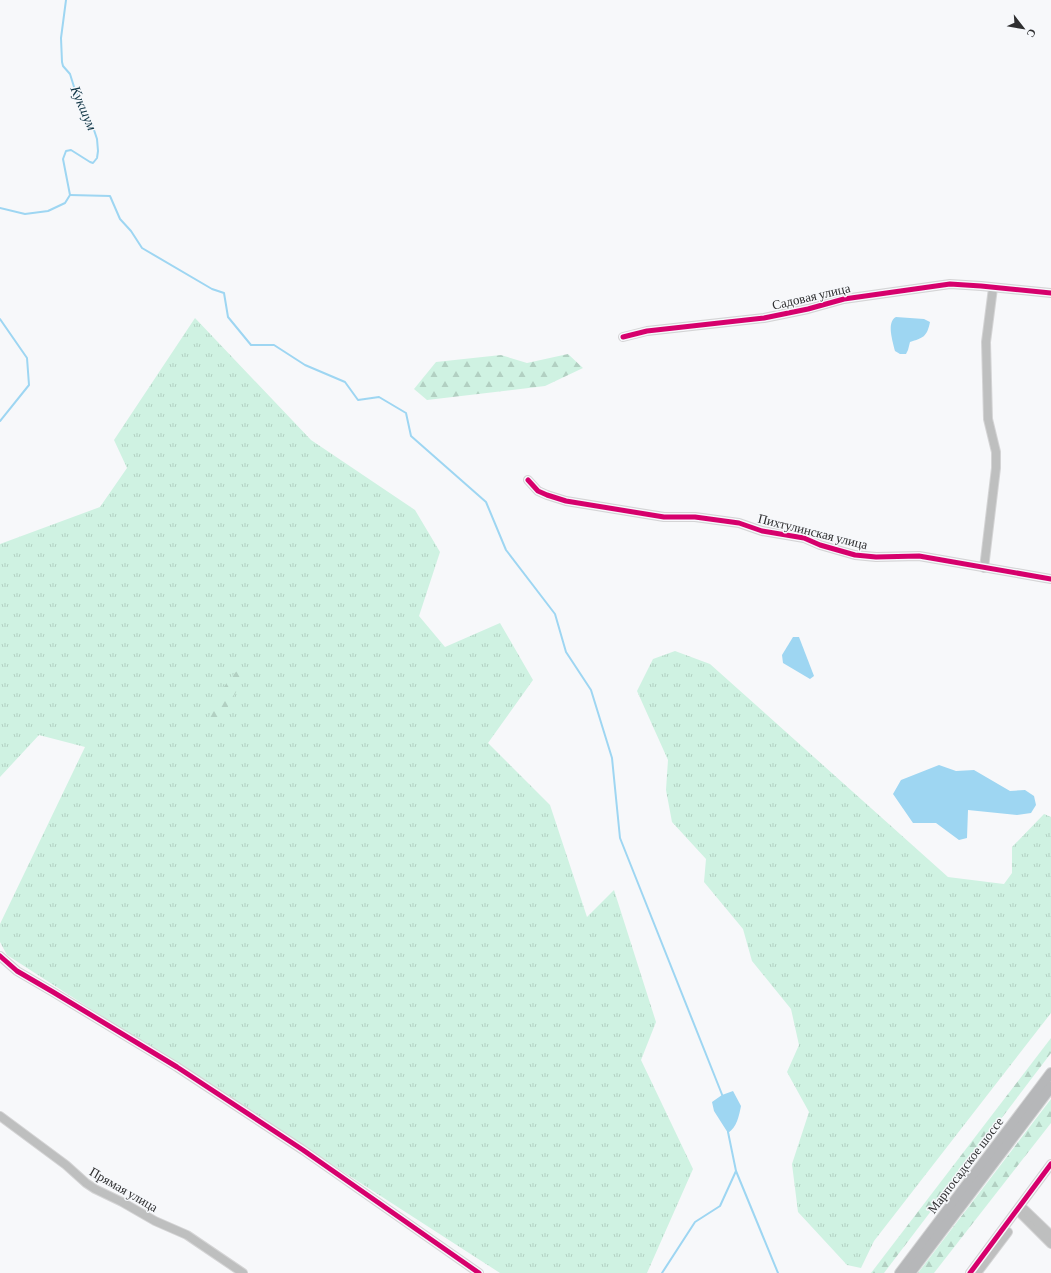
<svg xmlns="http://www.w3.org/2000/svg" width="1051" height="1273" viewBox="0 0 1051 1273" font-family="'Crimson Pro',serif">
<style>
.grass{fill:url(#grass-tufts)}
.forest{fill:url(#forest-firs)}
.water{fill:#9ed6f2}
.lines{fill:none;stroke-linecap:round;stroke-linejoin:round}
.stream{stroke:#9ed6f2;stroke-width:2}
.minor-casing{stroke:#d4d4d5;stroke-width:10}
.major-casing{stroke:#d4d4d5;stroke-width:12}
.minor{stroke:#bebfbf;stroke-width:8}
.major{stroke:#b6b7b9;stroke-width:10}
.cycleway-casing{stroke:#f6f8fb;stroke-width:8}
.cycleway{stroke:#d6006c;stroke-width:5}
.labels{text-anchor:middle;stroke-width:3;stroke-linejoin:round;paint-order:stroke}
.street-label{font-size:13px;fill:#2f2f30;stroke:#f6f8fb}
.water-label{font-size:14px;font-style:italic;fill:#103545;stroke:#f6f8fb}
</style>
<defs>
<pattern id="grass-tufts" width="24" height="20" patternUnits="userSpaceOnUse"><rect width="24" height="20" fill="#cff2e2"/><path d="M3 7l-1-3M5 7V3M7 7l1-3M15 17l-1-3M17 17v-4M19 17l1-3" fill="none" stroke="#b2d0c2"/></pattern>
<pattern id="forest-firs" width="22" height="20" patternUnits="userSpaceOnUse"><rect width="22" height="20" fill="#cff2e2"/><path d="M5 1l3.5 6h-7zM16 11l3.5 6h-7z" fill="#b2d0c2"/></pattern>
</defs>
<rect width="100%" height="100%" fill="#f7f8fa"/>
<g class="grass">
<path d="M195,318l116,122 104,70 25,42 -21,64 26,31 55,-24 33,57 -45,63 62,62 37,112 27,-27 42,132 -15,38 52,109 -46,104h-147l-493,-318 -7,-13v-18l85,-177 -46,-12 -39,42v-233l100,-37 27,-39 -13,-28z"/>
<path d="M675,651l35,13 238,213 56,7 8,-11v-26l32,-33 7,3v196l-177,228 -13,27 -14,-3 -49,-53 -6,-48 17,-52 -22,-40 12,-27 -8,-36 -39,-48 -9,-32 -39,-47 2,-23 -34,-37 -6,-32 2,-30 -31,-69 16,-32z"/>
</g>
<g class="forest">
<path d="M568,354l15,14 -38,18 -118,14 -13,-11 22,-27 65,-7 26,8z"/>
<path d="M237,671l5,2 2,4 -3,6 -23,42 -3,3 -5,-1 -2,-2c0,-16 18,-44 29,-54z"/>
<path d="M1051,1038v15l-167,220h-13z"/>
<path d="M1051,1099v24l-117,150h-16z"/>
</g>
<g class="water">
<path d="M896,317l28,2 6,3c-3,15 -7,16 -20,20l-2,8 -2,4h-6l-5,-3c-2,-9 -9,-29 1,-34z"/>
<path d="M793,637h6l15,39 -4,3 -27,-16 -1,-8z"/>
<path d="M939,765l17,6 18,-1 36,21 15,-1 9,6 2,9 -5,8 -14,2 -49,-5 -1,28 -8,2 -23,-17h-23l-20,-29 8,-14z"/>
<path d="M733,1091l8,15c-2,10 -4,21 -13,27l-14,-22 -2,-9 10,-7z"/>
</g>
<g class="lines">
<g class="stream">
<path d="M70,195l40,1 10,23 11,12 11,17 70,41 12,4 4,24 23,28h23l31,20 40,17 13,18 21,-3 27,16 5,23 75,66 20,48 49,64 11,38 25,38 21,68 8,80 103,259"/>
<path d="M0,208l25,6 23,-3 17,-8 5,-8 -7,-36 3,-8 5,-1 19,12 3,1 4,-5 1,-7 -1,-12 -6,-18 -6,-6v-4l-10,-21 -5,-16 -7,-8 -1,-4 -1,-24 5,-38"/>
<path d="M0,319l27,39 2,27 -29,36"/>
<path d="M736,1171l42,102"/>
<path d="M662,1273l33,-51 25,-16 16,-35 -8,-39"/>
</g>
<g class="minor-casing">
<g id="minor">
<path d="M623,337l24,-6 117,-13 44,-9 36,-10 106,-15 31,2 70,7"/>
<path d="M528,480l10,11 9,4 19,6 98,16h31l44,6 23,8 42,7 16,7 35,10 21,2 43,-1 132,23"/>
<path d="M984,568l12,-100v-16l-8,-33 -2,-77 7,-54"/>
<path d="M0,956l17,15 36,21 124,75 126,83 176,123"/>
<path d="M0,1116l66,49 20,18 9,6 27,13 33,19 32,14 56,38"/>
<path d="M1019,1208l2,6 30,30"/>
<path d="M1024,1209l27,26"/>
<path d="M970,1273l81,-109"/>
<path d="M977,1273l31,-41"/>
</g>
</g>
<g class="major-casing">
<g id="major">
<path d="M900,1273l151,-200"/>
<path d="M910,1273l141,-186"/>
</g>
</g>
<use href="#minor" class="minor"/>
<use href="#major" class="major"/>
<g class="cycleway-casing">
<g id="cycleway">
<path d="M623,337l24,-6 117,-13 44,-9 36,-10 106,-15 31,2 70,7"/>
<path d="M528,480l10,11 9,4 19,6 98,16h31l44,6 23,8 42,7 16,7 35,10 21,2 43,-1 132,23"/>
<path d="M0,956l17,15 36,21 124,75 126,83 176,123"/>
<path d="M970,1273l81,-109"/>
</g>
</g>
<use href="#cycleway" class="cycleway"/>
</g>
<g class="labels">
<g class="street-label">
<text transform="translate(811 296) rotate(-13)" y="5">Садовая улица</text>
<text transform="translate(813 531) rotate(14)" y="5">Пихтулинская улица</text>
<text transform="translate(965 1165) rotate(-53)" y="5">Марпосадское шоссе</text>
<text transform="translate(124 1189) rotate(30)" y="5">Прямая улица</text>
</g>
<g class="water-label">
<text transform="translate(84 108) rotate(67)" y="5">Кукшум</text>
</g>
</g>
<g transform="translate(1023 28) rotate(121)" stroke="#f6f8fb" stroke-width="3" paint-order="stroke">
<path d="M0-3L7 15L0 10L-7 15Z" fill="#2f2f30"/>
<text y="-6" font-size="11" font-weight="bold" text-anchor="middle" fill="#2f2f30">С</text>
</g>
</svg>
